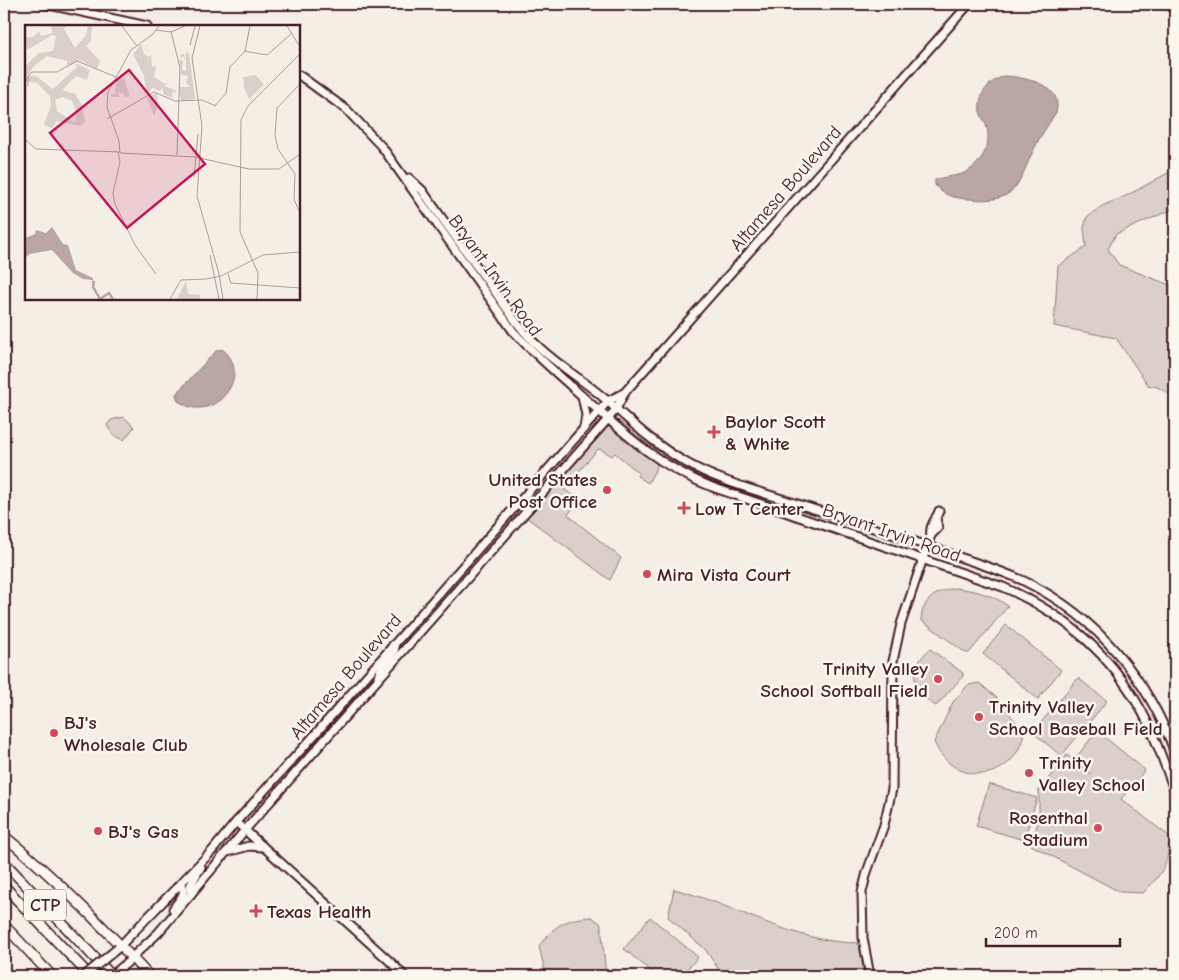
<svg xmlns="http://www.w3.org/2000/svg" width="1179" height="980" viewBox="0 0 1179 980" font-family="'Comic Neue',sans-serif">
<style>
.green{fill:#dbd0c9;stroke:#92787a}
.water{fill:#baa7a5;stroke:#8d7174}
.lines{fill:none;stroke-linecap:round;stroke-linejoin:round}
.secondary-casing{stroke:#4a1f2b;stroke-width:11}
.highway-casing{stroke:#4a1f2b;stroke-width:12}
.secondary{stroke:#fbf7ec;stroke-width:7}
.highway{stroke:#fbf7ec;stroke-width:9}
.secondary-bridge-casing{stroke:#4a1f2b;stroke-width:11;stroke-linecap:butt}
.secondary-bridge{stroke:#fbf7ec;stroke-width:7}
.poi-dot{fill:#d1495b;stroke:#fbf7ec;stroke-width:2}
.labels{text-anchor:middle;stroke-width:5;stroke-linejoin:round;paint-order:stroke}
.shield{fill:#fbf7ec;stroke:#7f6065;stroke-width:1}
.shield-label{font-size:18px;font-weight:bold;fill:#4a1f2b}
.street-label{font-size:19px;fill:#4a1f2b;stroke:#fbf7ec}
.poi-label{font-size:19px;font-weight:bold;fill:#4a1f2b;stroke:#fbf7ec;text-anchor:start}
.inset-river{fill:none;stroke:#baa7a5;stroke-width:2.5}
.inset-road{fill:none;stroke:#b09b9a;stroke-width:1}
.view{fill:#c2185b;fill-opacity:0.15;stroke:#c2185b;stroke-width:2.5}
.inset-edge{fill:none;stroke:#4a1f2b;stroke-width:2.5}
</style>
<rect width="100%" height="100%" fill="#f4eee4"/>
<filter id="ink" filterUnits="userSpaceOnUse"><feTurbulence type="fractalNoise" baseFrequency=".02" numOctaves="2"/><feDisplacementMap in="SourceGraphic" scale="10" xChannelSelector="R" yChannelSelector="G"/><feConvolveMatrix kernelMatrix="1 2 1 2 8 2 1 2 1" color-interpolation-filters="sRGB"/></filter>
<g filter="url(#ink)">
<g class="green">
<path d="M1175,169v39l-59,26 -8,15 11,16 56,22v110l-18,-10 -9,-2 -32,-47 -62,-12 4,-60 28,-19 -2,-19 3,-11 15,-11 26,-11z"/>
<path d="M124,417l10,10 -10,13 -12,-6 -5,-9 4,-5z"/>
<path d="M618,420l28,23 14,9 65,32 -1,1c-7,-1 -15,-5 -22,-8 -32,-13 -60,-32 -85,-56z"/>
<path d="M608,427h4l20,18 24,18 1,4 -9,16 -11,-7 2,-3 -24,-20 -3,3 -12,-7 -3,1 -25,30 -6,1 -3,-3v-3z"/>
<path d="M557,484l22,16 -11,15 53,43 -11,22 -84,-63z"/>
<path d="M955,588c18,2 37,6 53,18l-39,47h-3l-45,-33c1,-20 15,-29 34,-32z"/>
<path d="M1006,625l55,45 -23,29 -55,-45z"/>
<path d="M930,649l33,24v3l-27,30c-26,-15 -28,-38 -6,-57z"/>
<path d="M1078,678l29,23 -46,55 -28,-24z"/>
<path d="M979,683l17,14 28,35c-8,51 -70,57 -90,10l19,-40 15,-17z"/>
<path d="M1097,731l48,39 -24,29 49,38c-2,28 -7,36 -27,56l-23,-1 -89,-47 8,-26v-29l28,-35 24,19 -17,-14z"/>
<path d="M989,784l48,14 -13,42 -48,-14z"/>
<path d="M674,889c62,16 119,54 185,54l5,33h-141l-18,-27 -37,-32z"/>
<path d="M592,917l9,7 5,52h-16l-45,-5 -6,-25c15,-21 28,-28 53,-29z"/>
<path d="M650,917l48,40 -17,19h-24l-33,-27z"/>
</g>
<g class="water">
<path d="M1004,76c20,1 60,8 52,36 -7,12 -16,24 -22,37 -17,36 -17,55 -65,50 -15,-1 -25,-3 -34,-14v-5c12,-5 25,-2 36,-11 13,-10 21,-27 15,-44 -2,-5 -5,-9 -6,-14 -2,-17 8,-29 24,-35z"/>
<path d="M222,349c27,20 4,61 -26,59 -6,0 -13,-4 -18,-7l-2,-7 40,-43z"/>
</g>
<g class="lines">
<g class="secondary-casing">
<g id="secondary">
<path d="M45,4l102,22"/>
<path d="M299,75l48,35 35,37 131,184c24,26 50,48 76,71 40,36 72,65 123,85l291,100c58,25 106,65 137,121 15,26 24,56 35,84"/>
<path d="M409,178l13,12c23,33 47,66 71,99 14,20 28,42 46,58 20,19 44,33 65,51 26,23 51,47 81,64 33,19 70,28 106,40 51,16 103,32 154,50 27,10 57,18 83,31 70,35 121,98 147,170"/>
<path d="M582,396l4,19 -2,13"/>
<path d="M931,535l7,-7 -2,-10"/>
<path d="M378,676l5,-11 11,-14 1,-3 -2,-3"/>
<path d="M236,822l159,144 9,10"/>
<path d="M227,852l22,-6 14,1"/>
<path d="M191,894l-1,-8 11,-19"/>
<path d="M173,909c5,-9 15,-15 8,-25"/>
<path d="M118,948l94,-97 24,-29 75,-83 297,-338 16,-8"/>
<path d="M128,961l30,-28 87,-103 363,-411 8,-10 9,-17 344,-388"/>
<path d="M870,976l-7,-38 -1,-46 5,-20 17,-47 8,-36 1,-128 8,-37 30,-89c-2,-10 5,-15 8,-24"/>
</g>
</g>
<g class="highway-casing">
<g id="highway">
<path d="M4,836c53,43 99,90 145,140"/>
<path d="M4,862l108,114"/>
<path d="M4,886l86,90"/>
<path d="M4,925l48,51"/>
</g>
</g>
<use href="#secondary" class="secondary"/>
<use href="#highway" class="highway"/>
<g class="secondary-bridge-casing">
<g id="secondary-bridge">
<path d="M84,976l34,-28"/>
<path d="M111,976l17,-14"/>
</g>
</g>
<use href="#secondary-bridge" class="secondary-bridge"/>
</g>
</g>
<g class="poi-dot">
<path d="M711.5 424.5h5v5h5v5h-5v5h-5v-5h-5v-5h5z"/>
<circle cx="607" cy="490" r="5"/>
<path d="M681.5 500.5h5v5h5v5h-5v5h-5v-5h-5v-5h5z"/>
<circle cx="647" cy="574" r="5"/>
<circle cx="938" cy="679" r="5"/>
<circle cx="979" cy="717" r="5"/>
<circle cx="54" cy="733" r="5"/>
<circle cx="1029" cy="773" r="5"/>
<circle cx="1098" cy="828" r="5"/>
<circle cx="98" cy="831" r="5"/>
<path d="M253.5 903.5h5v5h5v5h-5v5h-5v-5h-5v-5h5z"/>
</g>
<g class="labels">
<rect class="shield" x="24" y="889.5" width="42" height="31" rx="4"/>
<g class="shield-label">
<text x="45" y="911">CTP</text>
</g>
<g class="street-label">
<text transform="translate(785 188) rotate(-49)" y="7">Altamesa Boulevard</text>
<text transform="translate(496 275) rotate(54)" y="7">Bryant Irvin Road</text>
<text transform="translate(892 532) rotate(19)" y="7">Bryant Irvin Road</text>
<text transform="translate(345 676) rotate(-49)" y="7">Altamesa Boulevard</text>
</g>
<g class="poi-label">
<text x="725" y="428">Baylor Scott<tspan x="725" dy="22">&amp; White</tspan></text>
<text x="597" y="486" text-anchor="end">United States<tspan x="597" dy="22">Post Office</tspan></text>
<text x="695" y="515">Low T Center</text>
<text x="657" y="581">Mira Vista Court</text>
<text x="928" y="675" text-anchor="end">Trinity Valley<tspan x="928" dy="22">School Softball Field</tspan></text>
<text x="989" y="713">Trinity Valley<tspan x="989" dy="22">School Baseball Field</tspan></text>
<text x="64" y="729">BJ's<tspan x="64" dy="22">Wholesale Club</tspan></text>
<text x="1039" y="769">Trinity<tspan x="1039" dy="22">Valley School</tspan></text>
<text x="1088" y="824" text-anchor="end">Rosenthal<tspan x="1088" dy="22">Stadium</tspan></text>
<text x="108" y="838">BJ's Gas</text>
<text x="267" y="918">Texas Health</text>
</g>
</g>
<g transform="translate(25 25)">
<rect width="275" height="275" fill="#f4eee4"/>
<path d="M25,1h16l-2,3 11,19 11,-13 2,-9h4l-1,15 -5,5 14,15 -3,8 -18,-9 -12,6v-5l-20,-5 -14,11 -5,9h8l17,13 24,-22 -2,-4 15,7 -3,10 -11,-4 -14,14 13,4 7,11 3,17 -5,4 -23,-5 -5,7 -6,-2 -2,-2 7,-18 -1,-10 -13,-13 -12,-2v-15l14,-13 14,-2 3,-15 -4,-1 -25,15 -2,-12 8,-1 6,-6 2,5 12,-3zM38,72l9,4 4,10 -1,12 -18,-12 -2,-11zM116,19l3,10 5,3 2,-2 1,11 4,1 -2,10 11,7 4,-6 -4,8 12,5 -5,2 1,5 -10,-4v-6l-4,3 -7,-3 -5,6 -3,-18 -11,-22zM161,27l3,1 6,46 -14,2 -3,-18 2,4h10l-4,-4 2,-7 -7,-1 -2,-16 4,2 -1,9 4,1v-11h-1l-1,-4 -3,2 -1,-3 4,-1 2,6zM231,50l8,10 -15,14 -5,-11 -1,-11zM99,53l4,12 -3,2 3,-1 2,5 -4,2 -3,-5h-4v4h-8v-3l7,-1 -4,-1 4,-12zM132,68l1,13 -4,10 -7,-18zM161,256l2,13 12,1v4h-23z" fill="#dbd0c9" fill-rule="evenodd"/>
<path d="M27,202l11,17 5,1 8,25 17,8v7l-1,-5 -9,-1 -10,-6 -21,-23 -22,4 -5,4v-20l10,-4 1,-4 10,3z" fill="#baa7a5"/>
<path class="inset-river" d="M69,256l-1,6 7,12 9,-6 4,6"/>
<path class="inset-road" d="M97,1l15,20M134,1l-6,8 -22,16 -23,42 -1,15 12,34 1,12 75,4 54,12h30l21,-15M175,1l-8,32 10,68 -5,70 22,78 4,25M262,1l13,21M131,5l15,2 14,-6M146,6l9,37 -3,87M165,20l5,-19M219,26l23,4 24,-21M275,59l-23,24 -2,27 3,14 17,25 -1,25 6,14M3,61v-9l4,-5h25l20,-11 39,16M190,81l11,-13 4,-26 15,-16 5,-25M82,94l47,-27 21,9 27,-1 14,6M0,114l11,10 84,3M93,127l2,10 -7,31 2,11 20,41 21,29M169,152l4,-43M185,230l9,44M203,249l3,9 69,5M181,254l15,-3 42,-21 37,-3M145,274l11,-19 25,-1M232,274l1,-26 -18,-41 1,-112 7,-14 52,-52"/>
<path class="view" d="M104,45l76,94 -78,64 -77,-95z"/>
<rect width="275" height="275" class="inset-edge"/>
</g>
<rect width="1179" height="980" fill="none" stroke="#fbf7ec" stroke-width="20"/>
<rect x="10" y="10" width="1159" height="960" fill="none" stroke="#4a1f2b" stroke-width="2" filter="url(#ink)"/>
<path d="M986 938v8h134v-8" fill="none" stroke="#4a1f2b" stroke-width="2.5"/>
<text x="994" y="938" font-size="15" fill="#4a1f2b" stroke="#fbf7ec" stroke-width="4" paint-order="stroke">200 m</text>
</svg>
